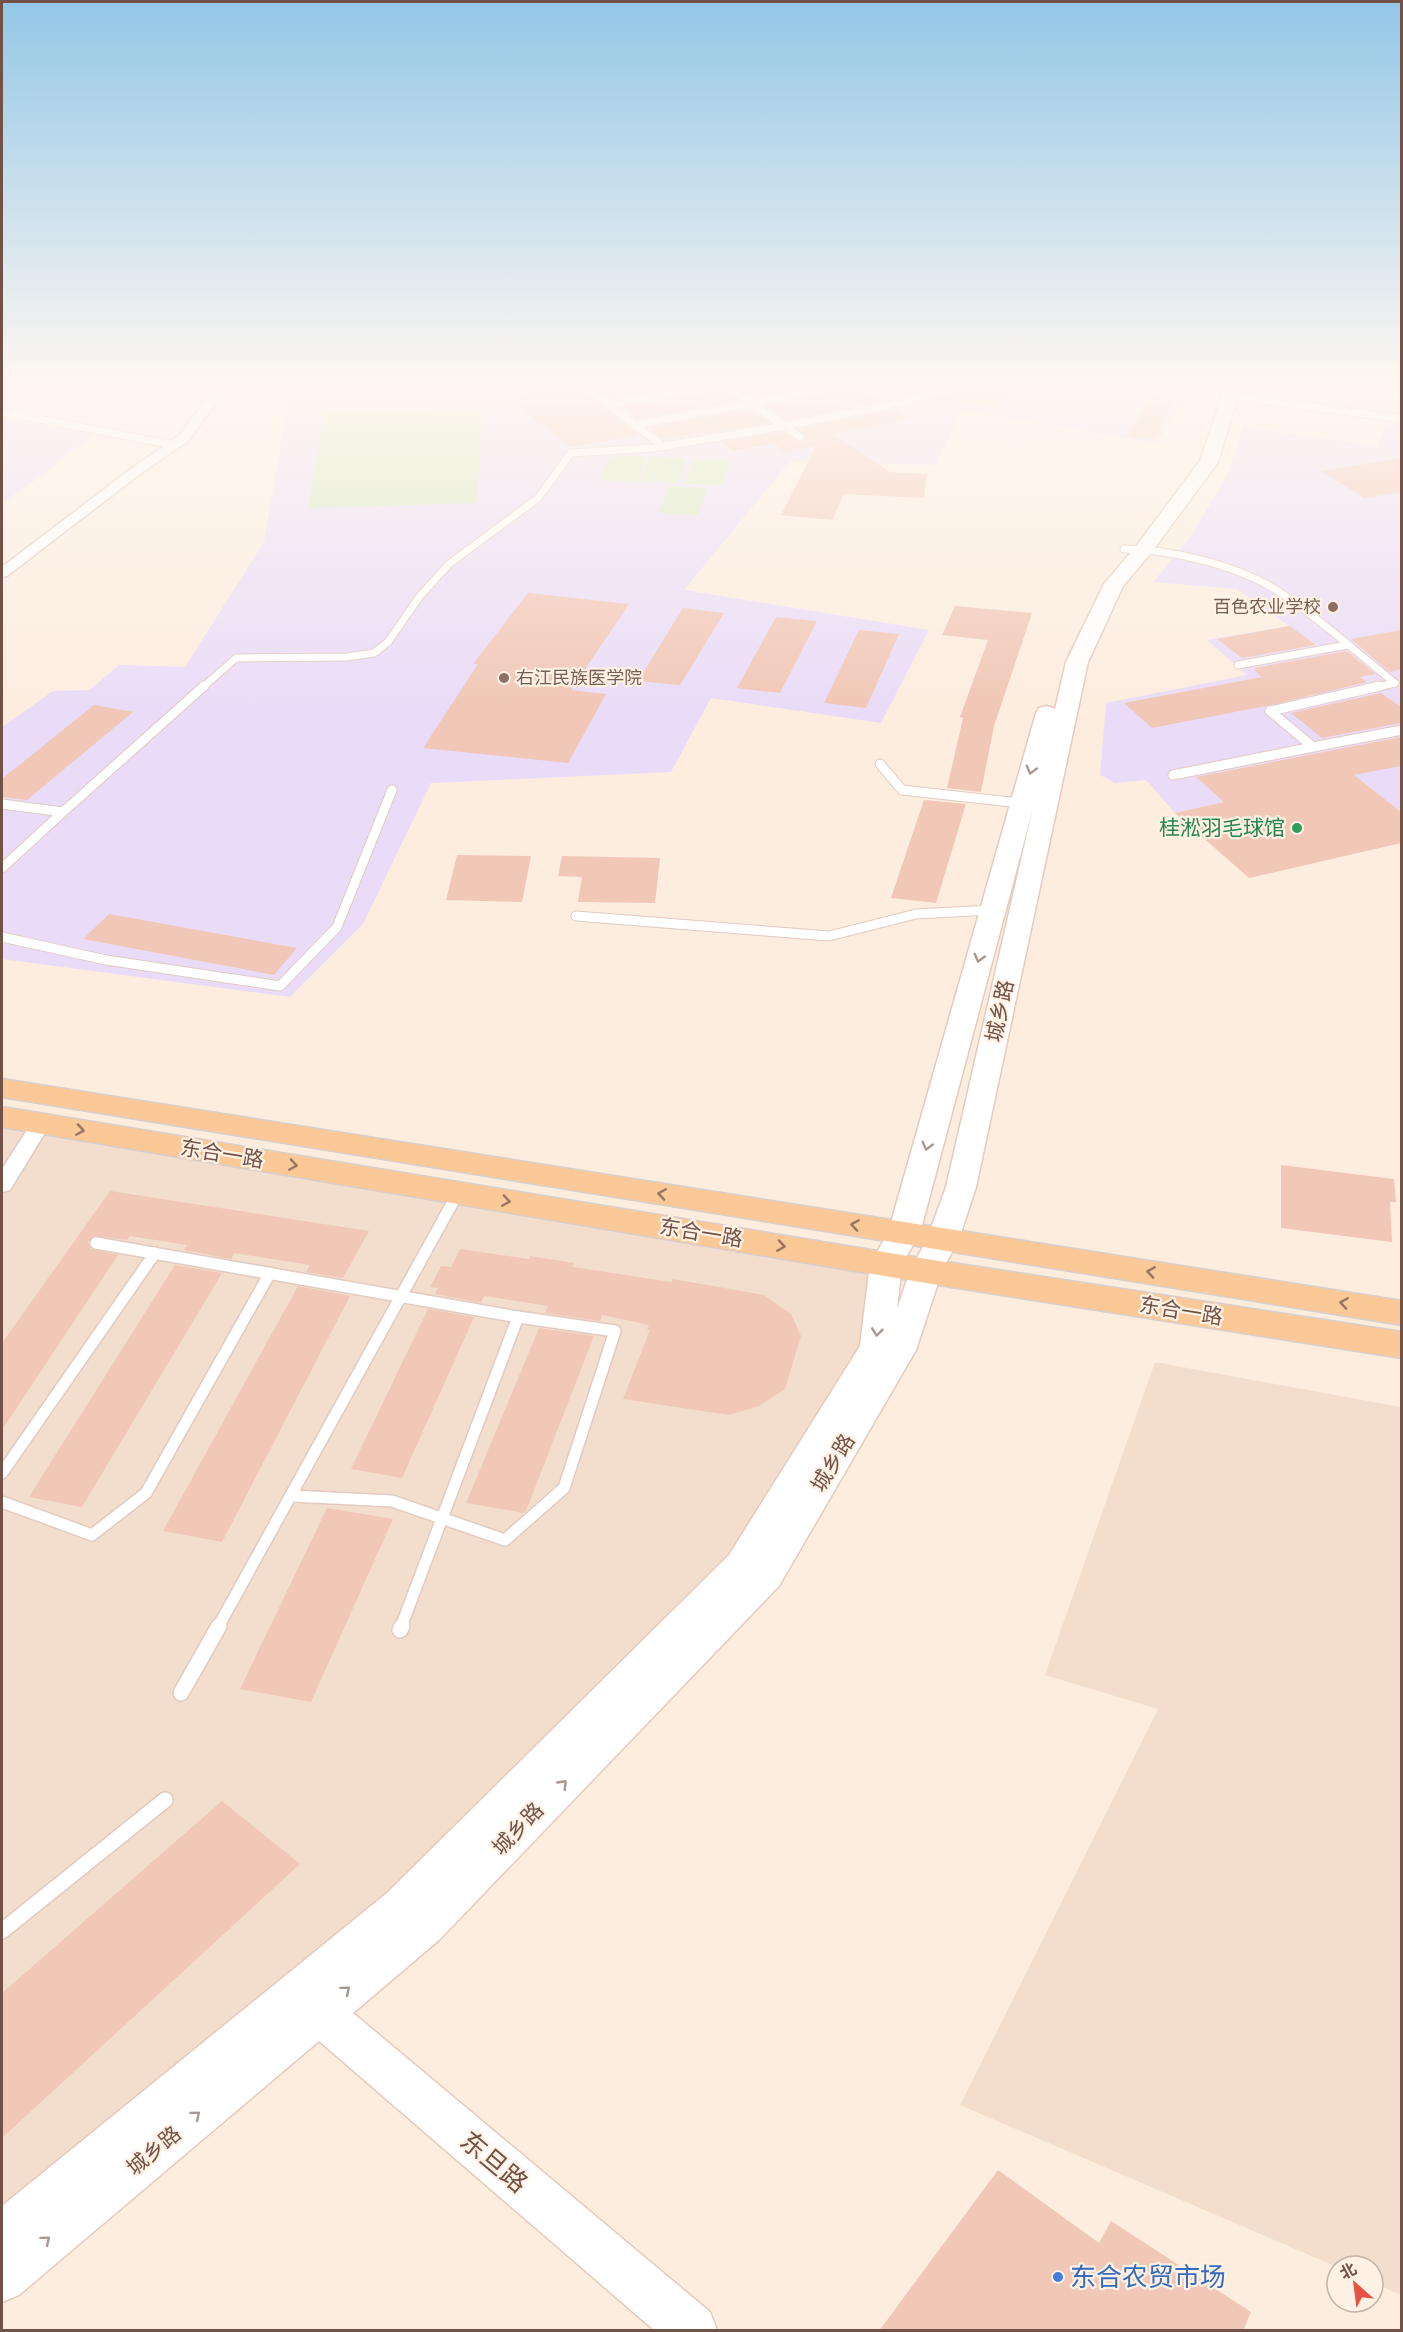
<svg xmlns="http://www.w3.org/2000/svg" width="1403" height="2332" viewBox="0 0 1403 2332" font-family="Helvetica,'Noto Sans SC',sans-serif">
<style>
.residential{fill:#f3dece}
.education{fill:#eadcf8}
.green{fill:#d5e9be}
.building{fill:#f1c7b7}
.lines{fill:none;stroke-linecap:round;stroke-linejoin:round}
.lane-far3-casing{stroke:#e2cabf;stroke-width:9}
.lane-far2-casing{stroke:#e2cabf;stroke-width:11}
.lane-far1-casing{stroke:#e2cabf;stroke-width:14}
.lane-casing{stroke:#e2cabf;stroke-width:18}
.street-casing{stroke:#e2cabf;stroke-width:3}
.secondary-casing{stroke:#e7cabc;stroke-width:3}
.primary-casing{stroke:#d8cecb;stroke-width:3}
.lane-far3{stroke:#fff;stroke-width:7}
.lane-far2{stroke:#fff;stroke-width:9}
.lane-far1{stroke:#fff;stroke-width:11}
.lane{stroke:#fff;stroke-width:15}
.street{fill:#fff;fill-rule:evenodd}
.secondary{fill:#fff;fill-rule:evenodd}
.primary{fill:#fbc997;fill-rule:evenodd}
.oneway{stroke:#aa9791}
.oneway2{stroke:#9b755f}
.education-dot{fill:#8d6e63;stroke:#fff2e5;stroke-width:2}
.leisure-dot{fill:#2e9e5b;stroke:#fff2e5;stroke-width:2}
.shop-dot{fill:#3f7fe0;stroke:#fff2e5;stroke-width:2}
.labels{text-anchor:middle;stroke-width:4.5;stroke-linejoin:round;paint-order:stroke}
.far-education-label{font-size:18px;fill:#785e54;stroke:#fff2e5;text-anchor:end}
.leisure-label{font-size:21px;fill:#27864d;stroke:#fff2e5;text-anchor:end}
.street-label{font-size:21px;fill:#725147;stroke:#fff2e5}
.near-street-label{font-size:26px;fill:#725147;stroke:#fff2e5}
.near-shop-label{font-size:26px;fill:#366cbe;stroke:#fff2e5;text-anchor:start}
</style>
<rect width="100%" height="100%" fill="#fceddf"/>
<g class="residential">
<path d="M2,1117l884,147 -10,82 -134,219 -340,342 -400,330z"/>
<path d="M1155,1362l246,45v888l-28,-12v-17l-36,1 -377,-162 198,-396 -113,-34z"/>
</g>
<g class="education">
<path d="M532,380h664l-39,63 -196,-33 -25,55 -146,-4 -106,129 245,40 -48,93 -170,-25 -40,74 -240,11 -68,141 -73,73 -288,-38v-232l51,-36 37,-1 29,-25 66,2 79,-125 26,-151z"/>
<path d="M1262,380h139v35l-144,-19z"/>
<path d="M2,418l90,17 -48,39 -42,29z"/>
<path d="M1388,421l13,2v389l-49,-38 -177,39 -29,-33 -31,3 -15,-8 6,-72 141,-28 -40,-35 82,-14 -52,-37 -84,-7 39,-47 37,-63 14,-45 134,19z"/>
</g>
<g class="green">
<path d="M482,409l-5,94 -169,5 16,-96z"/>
<path d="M611,455l36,2 -10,25 -37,-2z"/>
<path d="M650,456l37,2 -9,25 -38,-2z"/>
<path d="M693,459l37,1 -8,25 -37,-1z"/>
<path d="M669,486l38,2 -9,27 -39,-2z"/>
</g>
<g class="building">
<path d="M644,380h69l-104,18 -13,-10z"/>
<path d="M753,380h89l-89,17 -14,-10 11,-2z"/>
<path d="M892,380h54l-37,15 -18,-3z"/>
<path d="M962,380h46l-5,4 15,3 -23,20 -64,-8 16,-6 13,-9z"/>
<path d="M574,385l4,3 61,47 -69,12 -59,-46 11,-2 -5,-4z"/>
<path d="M856,387l23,14 -93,19 -20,-14z"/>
<path d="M723,390l15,10 -101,19 -16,-12z"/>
<path d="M1148,397l25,3 -18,39 -26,-3z"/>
<path d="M750,409l20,14 -107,16 -14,-11z"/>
<path d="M893,410l16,9 -77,15 58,38 37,2 -3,24 -80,-4 -12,26 -51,-5 35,-69 -31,6 -13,-9 -39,8 -11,-9 61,-10 14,10h5l3,-7 -7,-6z"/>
<path d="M1401,458v34l-37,6 -43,-27z"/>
<path d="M528,593l101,11 -58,86 35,4 -38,69 -145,-15 55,-84h-5z"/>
<path d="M955,606l77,7 -38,113 -13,66 -34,-4 16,-70 -3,-1 28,-77 -46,-5z"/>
<path d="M683,608l41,5 -44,72 -42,-4z"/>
<path d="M776,617l41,4 -37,72 -43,-5z"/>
<path d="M1290,626l26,19 -74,13 -25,-19z"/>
<path d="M859,630l40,4 -33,74 -42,-5z"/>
<path d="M1401,630v39l-11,3 -39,-33z"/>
<path d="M1347,651l28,23 -15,3 7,5 -101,24 -114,22 -28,-25 138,-26 -8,-7h3l-3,-2z"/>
<path d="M1381,693l20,14v16l-79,15 -31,-25z"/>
<path d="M94,705l39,7 -106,88 -25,-3v-18z"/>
<path d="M1401,737v29l-47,9 47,37v31l-152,35 -74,-65 49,-11 -28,-25z"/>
<path d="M924,800l42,4 -30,99 -45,-5z"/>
<path d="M457,855l74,1 -9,46 -76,-2z"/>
<path d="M562,856l98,2 -5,45 -77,-1 4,-25 -24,-1z"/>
<path d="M109,914l188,34 -23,27 -191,-36z"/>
<path d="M1281,1165l113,14 2,23h-6l2,40 -111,-14z"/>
<path d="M110,1191l259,40 -26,47 -37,-6 4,-7 -76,-12 -3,6 -47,-9 3,-5 -57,-9 -3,4 -34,-4 -5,6 3,7 27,6 -116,175v-87z"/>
<path d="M460,1249l69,10 1,-3 44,7 -1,4 98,15 2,-3 91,16 27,19 10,22 -16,53 -26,17 -30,9 -106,-16 27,-69h-3l2,-5 -47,-10 -2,6 -55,-8 3,-7 -64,-10 -3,7 -46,-9 3,-6 -8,-1 11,-21 10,1z"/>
<path d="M175,1265l47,8 -140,234 -53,-10z"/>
<path d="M298,1286l52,10 -128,246 -59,-11z"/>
<path d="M428,1309l46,8 -72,161 -51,-9z"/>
<path d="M539,1328l55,8 -68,175 -2,2 -58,-10z"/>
<path d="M327,1508l66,11 -82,183 -71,-13z"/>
<path d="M222,1801l78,63 -298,274v-145z"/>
<path d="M998,2170l101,73 12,-22 140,91 -8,19h-364z"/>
</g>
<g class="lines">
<g class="lane-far3-casing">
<g id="lane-far3">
<path d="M1118,380l52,9"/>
<path d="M722,382l78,55"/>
<path d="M581,384l82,62"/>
<path d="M1230,396l172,23"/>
<path d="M608,404l139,-24"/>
<path d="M2,412l172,33"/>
<path d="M635,425l217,-41"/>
<path d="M1124,549c47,0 115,17 154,42 40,26 79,62 117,92l-22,5"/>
<path d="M1238,665l109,-20"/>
<path d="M202,688l34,-30 111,-1 27,-4 14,-11 32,-46 29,-32 89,-66 33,-45 82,-5 137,-23 118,-24 36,-13 12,-8"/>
</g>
</g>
<g class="lane-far2-casing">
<g id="lane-far2">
<path d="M1313,747l89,-17"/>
<path d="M880,764l22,26 119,13"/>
<path d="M1173,775l140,-28 -43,-36 110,-25"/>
<path d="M2,804l61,8 -61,56"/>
<path d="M63,812l141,-126"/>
<path d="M576,916l253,20 87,-22 76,-4"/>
<path d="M2,937l104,23 174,26 57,-59 55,-137"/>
</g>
</g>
<g class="lane-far1-casing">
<g id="lane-far1">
<path d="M96,1243l422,74 97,14 -51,157 -59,52 -113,-39 -100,-5"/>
<path d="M2,1473l153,-220"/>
<path d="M2,1502l90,33 54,-42 124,-220"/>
<path d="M218,1627l240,-434"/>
<path d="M401,1627l117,-310"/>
</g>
</g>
<g class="lane-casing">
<g id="lane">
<path d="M400,1630l2,-4"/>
<path d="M181,1693l38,-67"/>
<path d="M2,1931l163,-131"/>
</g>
</g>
<g class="street-casing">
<g id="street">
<path d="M220,380h12l-44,61 -48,33 -133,102 -5,1v-10l130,-99 48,-33z"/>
<path d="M41,1117l7,2 3,4 -41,67 -8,2v-23l32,-50z"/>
</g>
</g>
<g class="secondary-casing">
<path id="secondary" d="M1227,380h16l-25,82 -67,91 -28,33 -35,76 -112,525 -17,52 -17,32 -26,79 -137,236 -340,354 -86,73 357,299 7,18h-63l-335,-289 -300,254 -17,7v-96l385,-313 342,-338 131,-209 10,-82 18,-31 148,-520 3,-5 8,-2 8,3 11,-47 38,-78 33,-39 63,-84zM1033,808l-87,379 -19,52 -17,32 -13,38 5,-45 18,-31z"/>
</g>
<g class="primary-casing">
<g id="primary">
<path d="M2,1079l1400,222v24l-1400,-228z"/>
<path d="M2,1107l924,152 476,73v26l-476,-75 -924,-156z"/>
</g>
</g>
<use href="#lane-far3" class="lane-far3"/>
<use href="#lane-far2" class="lane-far2"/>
<use href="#lane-far1" class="lane-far1"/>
<use href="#lane" class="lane"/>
<use href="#street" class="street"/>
<use href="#secondary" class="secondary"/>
<use href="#primary" class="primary"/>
</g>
<defs><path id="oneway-chevron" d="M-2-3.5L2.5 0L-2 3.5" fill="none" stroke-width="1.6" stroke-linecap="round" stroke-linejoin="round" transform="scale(1.5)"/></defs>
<g class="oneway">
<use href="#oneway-chevron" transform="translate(1031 770) rotate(106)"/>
<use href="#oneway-chevron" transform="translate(979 958) rotate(105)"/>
<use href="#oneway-chevron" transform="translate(927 1146) rotate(105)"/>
<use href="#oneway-chevron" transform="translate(877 1332) rotate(97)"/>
<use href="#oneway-chevron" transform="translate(563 1784) rotate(-46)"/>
<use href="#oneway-chevron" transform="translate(346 1990) rotate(-40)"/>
<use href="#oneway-chevron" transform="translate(196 2115) rotate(-40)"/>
<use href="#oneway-chevron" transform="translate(46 2240) rotate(-40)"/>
</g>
<g class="oneway2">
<use href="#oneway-chevron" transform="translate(80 1130) rotate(9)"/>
<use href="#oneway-chevron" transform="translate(293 1165) rotate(9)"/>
<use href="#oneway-chevron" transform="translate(662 1194) rotate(-171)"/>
<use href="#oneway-chevron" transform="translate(506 1201) rotate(9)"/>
<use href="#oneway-chevron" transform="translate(855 1225) rotate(-171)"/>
<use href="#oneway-chevron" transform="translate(781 1246) rotate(9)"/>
<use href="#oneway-chevron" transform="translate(1151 1272) rotate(-171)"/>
<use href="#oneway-chevron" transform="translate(1344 1303) rotate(-171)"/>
</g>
<linearGradient id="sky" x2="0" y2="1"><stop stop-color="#93c7e7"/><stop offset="0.54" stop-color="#fef7f1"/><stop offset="1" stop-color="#fef7f1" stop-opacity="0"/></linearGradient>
<rect width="1403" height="707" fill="url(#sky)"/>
<g class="education-dot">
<circle cx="1333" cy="607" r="6"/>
<circle cx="504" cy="678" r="6"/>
</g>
<circle class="leisure-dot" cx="1297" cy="828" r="6"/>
<circle class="shop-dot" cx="1058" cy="2277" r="6"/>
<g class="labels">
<g class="far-education-label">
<text x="1321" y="613">百色农业学校</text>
<text x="516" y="684" text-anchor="start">右江民族医学院</text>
</g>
<g class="leisure-label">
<text x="1285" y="835">桂淞羽毛球馆</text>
</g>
<g class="street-label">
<text transform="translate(1000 1011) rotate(-78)" y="7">城乡路</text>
<text transform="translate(222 1154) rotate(9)" y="7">东合一路</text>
<text transform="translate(701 1233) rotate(9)" y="7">东合一路</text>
<text transform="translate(1181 1311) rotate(9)" y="7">东合一路</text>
<text transform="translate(833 1463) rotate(-59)" y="7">城乡路</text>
<text transform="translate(518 1829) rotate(-46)" y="7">城乡路</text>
<text transform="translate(154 2151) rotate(-40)" y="7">城乡路</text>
</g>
<g class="near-street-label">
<text transform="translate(494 2162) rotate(40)" y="9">东旦路</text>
</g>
<g class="near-shop-label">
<text x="1070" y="2286">东合农贸市场</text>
</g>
</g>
<rect width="1403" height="2332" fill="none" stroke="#725147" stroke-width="6"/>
<g transform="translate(1355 2284) rotate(332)"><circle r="28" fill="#fff2e5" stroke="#c7b2a6" stroke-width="1.5"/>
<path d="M0-4.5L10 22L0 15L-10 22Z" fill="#e75343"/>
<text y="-9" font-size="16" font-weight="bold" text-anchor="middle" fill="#725147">北</text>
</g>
</svg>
